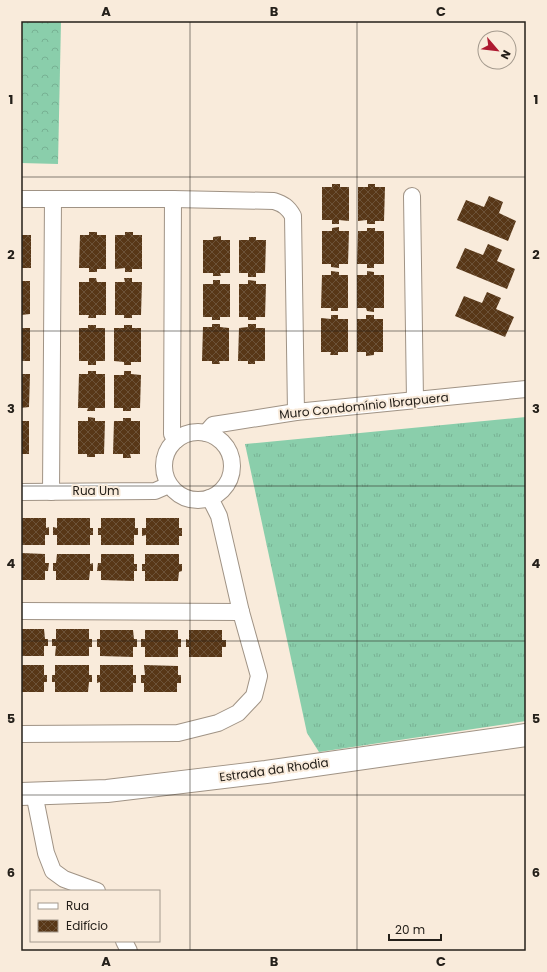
<svg xmlns="http://www.w3.org/2000/svg" width="547" height="972" viewBox="0 0 547 972" font-family="Poppins,sans-serif">
<style>
.grass{fill:url(#grass-tufts)}
.forest{fill:url(#forest-crowns)}
.building{fill:url(#building-cross-hatch)}
.lines{fill:none;stroke-linecap:round;stroke-linejoin:round}
.minor-casing{stroke:#a09385;stroke-width:18}
.primary-casing{stroke:#a09385;stroke-width:24}
.minor{stroke:#fff;stroke-width:16}
.primary{stroke:#fff;stroke-width:22}
.grid{fill:none;stroke:#25201a;stroke-width:1;stroke-opacity:0.55}
.labels{text-anchor:middle;stroke-width:4;stroke-linejoin:round;paint-order:stroke}
.street-label{font-size:12px;fill:#25201a;stroke:#f9ebdb}
.neatline{fill:none;stroke:#25201a;stroke-width:1.5}
.grid-label{font-size:13px;text-anchor:middle;font-weight:bold;fill:#25201a}
</style>
<defs>
<pattern id="grass-tufts" width="24" height="20" patternUnits="userSpaceOnUse"><rect width="24" height="20" fill="#8aceab"/><path d="M3 7l-1-3M5 7V3M7 7l1-3M15 17l-1-3M17 17v-4M19 17l1-3" fill="none" stroke="#77b193"/></pattern>
<pattern id="forest-crowns" width="20" height="18" patternUnits="userSpaceOnUse"><rect width="20" height="18" fill="#8aceab"/><path d="M2 6a3 3 0 1 1 6 0M12 15a3 3 0 1 1 6 0" fill="none" stroke="#77b193"/></pattern>
<pattern id="building-cross-hatch" width="8" height="8" patternUnits="userSpaceOnUse"><rect width="8" height="8" fill="#583717"/><path d="M0 0l8 8M0 8l8-8" fill="none" stroke="#6c5238"/></pattern>
</defs>
<rect width="100%" height="100%" fill="#f9ebdb"/>
<path class="grass" d="M526,417v304l-207,31 -12,-19 -62,-289z"/>
<path class="forest" d="M21,21h40l-3,143 -37,-1z"/>
<g class="building">
<path d="M332,184h8v3h9v34l-10,-1v4h-7v-4h-10v-33h10z"/>
<path d="M368,184h7v3h10l-1,34h-9v3h-8v-4l-9,1v-34h10z"/>
<path d="M489,196l14,6 -4,11 17,8 -8,20 -51,-21 9,-20 18,7z"/>
<path d="M339,227v4h10l-1,33h-9v4l-8,-1v-3h-9v-33h10v-3z"/>
<path d="M367,228h8v3h9v33h-10v4h-7v-4h-10l1,-33h9z"/>
<path d="M89,232h8v3h9v34h-9v3h-8v-4h-10l1,-33h9z"/>
<path d="M125,232h8v3h9v34h-10v3h-7v-4l-10,1v-34h10z"/>
<rect x="21" y="235" width="10" height="33"/>
<path d="M221,236v4h9v33h-10l1,3h-8v-3h-10v-33h10v-3z"/>
<path d="M249,237h7v3h10l-1,33h-9v4h-8v-4h-9v-33h10z"/>
<path d="M488,244l14,6 -5,11 18,8 -8,20 -51,-21 9,-20 18,7z"/>
<path d="M331,271l8,1v3h9v33h-10v3h-7v-3h-10l1,-33h9z"/>
<path d="M367,271l7,1v3h10v33h-10v4l-7,-1 -1,-3h-9v-33h10z"/>
<path d="M89,278h7l1,4h9v33h-10v3h-8l1,-3h-10v-33h10z"/>
<path d="M124,278h8v4h10l-1,33h-9v3h-8v-3h-9v-33h10z"/>
<path d="M213,280h7v4h10v33h-10v3h-8v-3h-9v-33h10z"/>
<path d="M248,280l8,1v3h10l-1,33h-9v3h-8v-3h-9v-33h9z"/>
<path d="M21,281h9v33l-9,1z"/>
<path d="M487,292l14,6 -5,11 18,8 -9,20 -50,-21 9,-20 18,7z"/>
<path d="M331,315h7v4h10v33h-10v3h-8l1,-3h-10v-34l10,1z"/>
<path d="M366,315h8v4h9v33h-9v3l-8,1v-4h-9v-33h9z"/>
<path d="M212,324h8v3l9,1v33h-10l1,3h-8v-3h-10l1,-34h9z"/>
<path d="M248,324h8v4h9v33h-10v3h-7v-3h-10l1,-33 9,-1z"/>
<path d="M88,325h8v3h9v33h-9v4h-8v-4h-9v-33h9z"/>
<path d="M124,325h8v3h9v34h-10v3h-7v-3l-10,-1v-33h10z"/>
<rect x="21" y="328" width="9" height="33"/>
<path d="M88,371h8v3h9v34h-10v3h-8l1,-3h-10l1,-34h9z"/>
<path d="M124,371h7v3l10,1 -1,33h-9v3h-8v-3h-9v-33h10z"/>
<path d="M21,374h9l-1,33 -8,1z"/>
<path d="M88,417l7,1v3h10l-1,33h-9v3h-8v-3h-9v-33h10z"/>
<path d="M123,418h8v3h9v33h-10l1,4h-8v-4h-10l1,-33h9z"/>
<rect x="21" y="421" width="8" height="33"/>
<path d="M21,518h25v10l3,-1v8h-4v10h-24z"/>
<path d="M57,518h33v10h3v7h-3v10h-33v-10h-4v-8l4,1z"/>
<path d="M101,518h34v10h3v7h-4v10h-33v-10h-3v-7h3z"/>
<path d="M146,518h33v10h3v8h-3v9h-33v-10l-4,1v-8h4z"/>
<path d="M21,553l24,1v9h4l-1,8h-3v9h-24z"/>
<path d="M57,554h33v10l3,-1v8h-3l-1,9h-33v-9h-3v-8h3z"/>
<path d="M101,554h33v10h3v7h-3v10l-33,-1v-9h-4l1,-8h3z"/>
<path d="M145,554h34v10h3v7l-3,1 -1,9h-33v-10h-3v-7h3z"/>
<path d="M21,629h23l1,10h3v7h-4v10h-23z"/>
<path d="M56,629h33v10h3v8h-3v9h-34l1,-10h-4v-7h4z"/>
<path d="M100,630h33l1,9h3v8h-4v10l-33,-1v-9h-3v-8h3z"/>
<path d="M145,630h33v9h3v8h-3v10h-33v-10h-4v-8h4z"/>
<path d="M189,630h33v10h4v7h-4v10h-33v-10h-3v-8l3,1z"/>
<path d="M21,665h23v10h3v7h-3v10h-23z"/>
<path d="M55,665h34v10h3v7h-3l-1,10h-33v-10h-3v-7h3z"/>
<path d="M100,665h33v10h3v8h-3v9h-33v-10l-3,1v-8h3z"/>
<path d="M144,665l34,1v9h3v8h-4v9h-33v-9h-3v-8h4z"/>
</g>
<g class="lines">
<g class="minor-casing">
<g id="minor">
<path d="M412,196l3,204"/>
<path d="M21,199h152l101,2c9,3 14,6 19,15l3,196"/>
<path d="M173,199l-1,235 4,6"/>
<circle cx="198" cy="466" r="34"/>
<path d="M206,433l7,-8 83,-13 230,-23"/>
<path d="M21,492l134,-1 14,-6"/>
<path d="M51,492l2,-293"/>
<path d="M21,611l220,1"/>
<path d="M21,734l157,-1 40,-10 20,-10 16,-17 5,-20 -18,-64 -22,-96 -9,-18"/>
<path d="M34,793l12,60 7,18 11,8 33,12"/>
<path d="M124,941l5,10"/>
</g>
</g>
<g class="primary-casing">
<path id="primary" d="M21,794l86,-3 159,-19 260,-37"/>
</g>
<use href="#minor" class="minor"/>
<use href="#primary" class="primary"/>
</g>
<path class="grid" d="M190,21v930M357,21v930M21,177h505M21,331h505M21,486h505M21,641h505M21,795h505"/>
<g class="labels">
<g class="street-label">
<text transform="translate(364 406) rotate(-6)" y="4">Muro Condomínio Ibrapuera</text>
<text x="96" y="495">Rua Um</text>
<text transform="translate(274 770) rotate(-8)" y="4">Estrada da Rhodia</text>
</g>
</g>
<rect width="547" height="972" fill="none" stroke="#f9ebdb" stroke-width="44"/>
<rect x="30" y="890" width="130" height="52" fill="#f9ebdb" stroke="#a49a8e"/>
<rect x="38" y="903" width="20" height="6" fill="#ffffff" stroke="#a49a8e"/>
<text x="66" y="910" font-size="12" fill="#25201a">Rua</text>
<rect x="38" y="920" width="20" height="12" fill="url(#building-cross-hatch)" stroke="#a49a8e"/>
<text x="66" y="930" font-size="12" fill="#25201a">Edifício</text>
<g transform="translate(497 50) rotate(118)"><circle r="19" fill="#f9ebdb" stroke="#a49a8e"/>
<path d="M0-3L7 15L0 10L-7 15Z" fill="#ad1930"/>
<text y="-6" font-size="11" font-weight="bold" text-anchor="middle" fill="#25201a">N</text>
</g>
<path d="M389 934v6h52v-6" fill="none" stroke="#25201a" stroke-width="2"/>
<text x="395" y="934" font-size="12" fill="#25201a" stroke="#f9ebdb" stroke-width="3" paint-order="stroke">20 m</text>
<rect x="22" y="22" width="503" height="928" class="neatline"/>
<g class="grid-label">
<text x="106" y="16">A</text>
<text x="274" y="16">B</text>
<text x="441" y="16">C</text>
<text x="11" y="104">1</text>
<text x="536" y="104">1</text>
<text x="11" y="259">2</text>
<text x="536" y="259">2</text>
<text x="11" y="413">3</text>
<text x="536" y="413">3</text>
<text x="11" y="568">4</text>
<text x="536" y="568">4</text>
<text x="11" y="723">5</text>
<text x="536" y="723">5</text>
<text x="11" y="877">6</text>
<text x="536" y="877">6</text>
<text x="106" y="966">A</text>
<text x="274" y="966">B</text>
<text x="441" y="966">C</text>
</g>
</svg>
